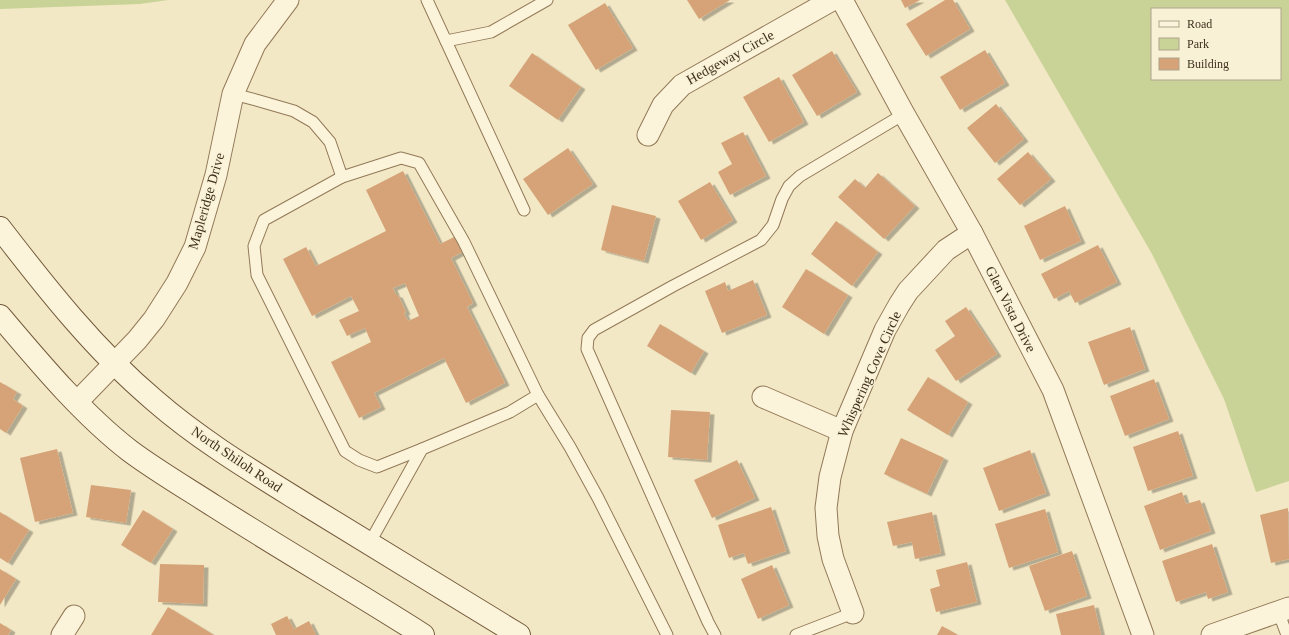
<svg xmlns="http://www.w3.org/2000/svg" width="1289" height="635" viewBox="0 0 1289 635" font-family="'Times New Roman',serif">
<style>
.green{fill:#c9d397;fill-rule:evenodd}
.building{fill:#d5a377;fill-rule:evenodd;filter:url(#shadow)}
.lines{fill:none;stroke-linecap:round;stroke-linejoin:round}
.service-casing{stroke:#917958;stroke-width:13}
.minor-casing{stroke:#917958;stroke-width:23}
.secondary-casing{stroke:#725a3b;stroke-width:24}
.service{stroke:#fcf4da;stroke-width:11}
.minor{stroke:#fcf4da;stroke-width:21}
.secondary{stroke:#fcf4da;stroke-width:22}
.labels{text-anchor:middle;stroke-width:3;stroke-linejoin:round;paint-order:stroke}
.street-label{font-size:14px;fill:#3f301e;stroke:#f9f1d6}
</style>
<defs>
<filter id="shadow"><feDropShadow dx="4.5" dy="2.5" stdDeviation="0" flood-color="#0004"/></filter>
</defs>
<rect width="100%" height="100%" fill="#f3e8c5"/>
<g class="green">
<path d="M0,0h168l-28,4 -140,5z"/>
<path d="M1005,0h284v481l-33,11 -32,-93 -72,-145zM1152,9h128v70h-128z"/>
</g>
<g class="building">
<path d="M687,0h43l-31,19z"/>
<path d="M901,0h19l-15,8z"/>
<path d="M945,0h8l17,29 -44,27 -20,-32z"/>
<path d="M605,3l28,45 -37,22 -28,-45z"/>
<path d="M985,50l20,33 -45,27 -20,-33z"/>
<path d="M832,51l25,41 -40,24 -25,-41z"/>
<path d="M532,53l49,34 -23,33 -49,-34z"/>
<path d="M779,77l25,45 -35,20 -26,-45z"/>
<path d="M996,104l28,35 -29,24 -28,-35z"/>
<path d="M743,132l23,44 -36,19 -12,-23 14,-8 -11,-21z"/>
<path d="M568,148l25,36 -45,31 -25,-36z"/>
<path d="M1028,152l23,27 -31,26 -23,-26z"/>
<path d="M403,171l37,73 14,-7 8,15 -11,6 22,45 -6,4 38,76 -39,20 -22,-45 -70,35 7,14 -22,11 -28,-56 40,-20 -6,-14 -18,8 -8,-16 20,-9 -8,-15 -39,20 -29,-57 23,-12 10,19 70,-35 -20,-41zM405,283l14,33 -11,5 -4,-8 2,-1 -8,-17h-2l-3,-7z"/>
<path d="M878,173l37,33 -31,33 -46,-42 17,-18 10,9z"/>
<path d="M710,182l23,38 -32,20 -23,-39z"/>
<path d="M612,205l44,11 -12,45 -43,-11z"/>
<path d="M1065,206l16,35 -41,19 -16,-34z"/>
<path d="M836,221l42,31 -26,34 -41,-32z"/>
<path d="M1098,245l19,37 -42,21 -6,-12 -15,8 -13,-25z"/>
<path d="M806,269l42,26 -24,39 -42,-27z"/>
<path d="M753,280l14,35 -45,18 -17,-42 20,-9 3,9z"/>
<path d="M966,307l31,47 -41,27 -21,-31 20,-14 -10,-15z"/>
<path d="M660,324l44,27 -13,22 -44,-27z"/>
<path d="M1130,327l15,42 -41,16 -16,-43z"/>
<path d="M928,377l40,25 -20,33 -41,-25z"/>
<path d="M1154,379l15,40 -44,17 -15,-40z"/>
<path d="M0,382l17,10 -4,7 10,7 -17,27 -6,-4z"/>
<path d="M671,410l39,2 -3,48 -39,-3z"/>
<path d="M1178,431l15,45 -45,15 -15,-44z"/>
<path d="M901,438l43,20 -17,36 -43,-20z"/>
<path d="M57,449l16,64 -38,9 -15,-64z"/>
<path d="M1030,450l16,43 -47,18 -16,-43z"/>
<path d="M737,460l18,38 -43,20 -18,-38z"/>
<path d="M91,485l40,5 -5,33 -40,-6z"/>
<path d="M1182,492l4,12 14,-4 11,31 -51,19 -16,-44z"/>
<path d="M771,507l15,44 -38,13 -4,-11 -15,5 -11,-33z"/>
<path d="M1288,508l1,51 -18,4 -11,-48z"/>
<path d="M1045,509l13,43 -49,16 -14,-44z"/>
<path d="M143,510l30,19 -22,34 -30,-18z"/>
<path d="M0,512l29,18 -21,33 -8,-5z"/>
<path d="M932,512l9,41 -26,6 -3,-17 -19,4 -6,-24z"/>
<path d="M1212,544l16,48 -20,7 -2,-7 -30,10 -14,-41z"/>
<path d="M1072,551l15,45 -42,15 -16,-45z"/>
<path d="M967,562l10,40 -41,10 -6,-23 10,-3 -4,-16z"/>
<path d="M160,564l44,1 -1,39 -45,-2z"/>
<path d="M772,565l17,40 -31,14 -17,-40z"/>
<path d="M0,569l16,10 -16,26z"/>
<path d="M1094,605l7,30h-40l-5,-21z"/>
<path d="M168,607l46,28h-63z"/>
<path d="M287,616l7,13 15,-8 7,14h-40l-5,-11z"/>
<path d="M0,623l11,7 -3,5h-8z"/>
<path d="M942,626l16,9h-21z"/>
</g>
<g class="lines">
<g class="service-casing">
<g id="service">
<path d="M427,0l97,210"/>
<path d="M446,41l45,-9 56,-32"/>
<path d="M233,94l23,6 38,11 19,11 17,20 12,35 59,-19 18,5 45,79 74,153 -28,17 -88,37 -53,95"/>
<path d="M342,177l-78,43 -10,26 3,29 88,176 14,9 18,7 45,-18"/>
<path d="M538,395l32,52 28,51 69,137"/>
<path d="M1278,611l9,24"/>
<path d="M715,635l-7,-13 -121,-273 1,-11 6,-8 79,-44 88,-46 12,-15 9,-26 7,-13 11,-10 104,-62"/>
<path d="M796,635l57,-22"/>
</g>
</g>
<g class="minor-casing">
<g id="minor">
<path d="M842,0l62,114 68,119 81,157 90,245"/>
<path d="M648,135l15,-30 19,-20 150,-85"/>
<path d="M763,397l79,34"/>
<path d="M77,402l60,-62 17,-21 23,-36 18,-36 21,-72 17,-81 22,-50 33,-44"/>
<path d="M853,613l-20,-54 -5,-23 -2,-28 4,-31 12,-46 43,-101 14,-25 9,-14 38,-41 26,-17"/>
<path d="M62,635l12,-19"/>
<path d="M1212,635l77,-27"/>
</g>
</g>
<g class="secondary-casing">
<g id="secondary">
<path d="M0,228c47,61 95,122 154,172 47,41 101,73 154,106 70,43 141,86 211,129"/>
<path d="M0,316c39,46 82,98 130,135 27,20 56,37 84,55 69,44 140,85 209,129"/>
</g>
</g>
<use href="#service" class="service"/>
<use href="#minor" class="minor"/>
<use href="#secondary" class="secondary"/>
</g>
<g class="labels">
<g class="street-label">
<text transform="translate(730 57) rotate(-29)" y="5">Hedgeway Circle</text>
<text transform="translate(206 201) rotate(-74)" y="5">Mapleridge Drive</text>
<text transform="translate(1011 309) rotate(63)" y="5">Glen Vista Drive</text>
<text transform="translate(869 374) rotate(-66)" y="5">Whispering Cove Circle</text>
<text transform="translate(237 459) rotate(34)" y="5">North Shiloh Road</text>
</g>
</g>
<rect x="1151" y="8" width="130" height="72" fill="#f9f1d6" stroke="#afa48c"/>
<rect x="1159" y="21" width="20" height="6" fill="#fcf4da" stroke="#afa48c"/>
<text x="1187" y="28" font-size="12" fill="#3f301e">Road</text>
<rect x="1159" y="38" width="20" height="12" fill="#c9d397" stroke="#afa48c"/>
<text x="1187" y="48" font-size="12" fill="#3f301e">Park</text>
<rect x="1159" y="58" width="20" height="12" fill="#d5a377" stroke="#afa48c"/>
<text x="1187" y="68" font-size="12" fill="#3f301e">Building</text>
</svg>
